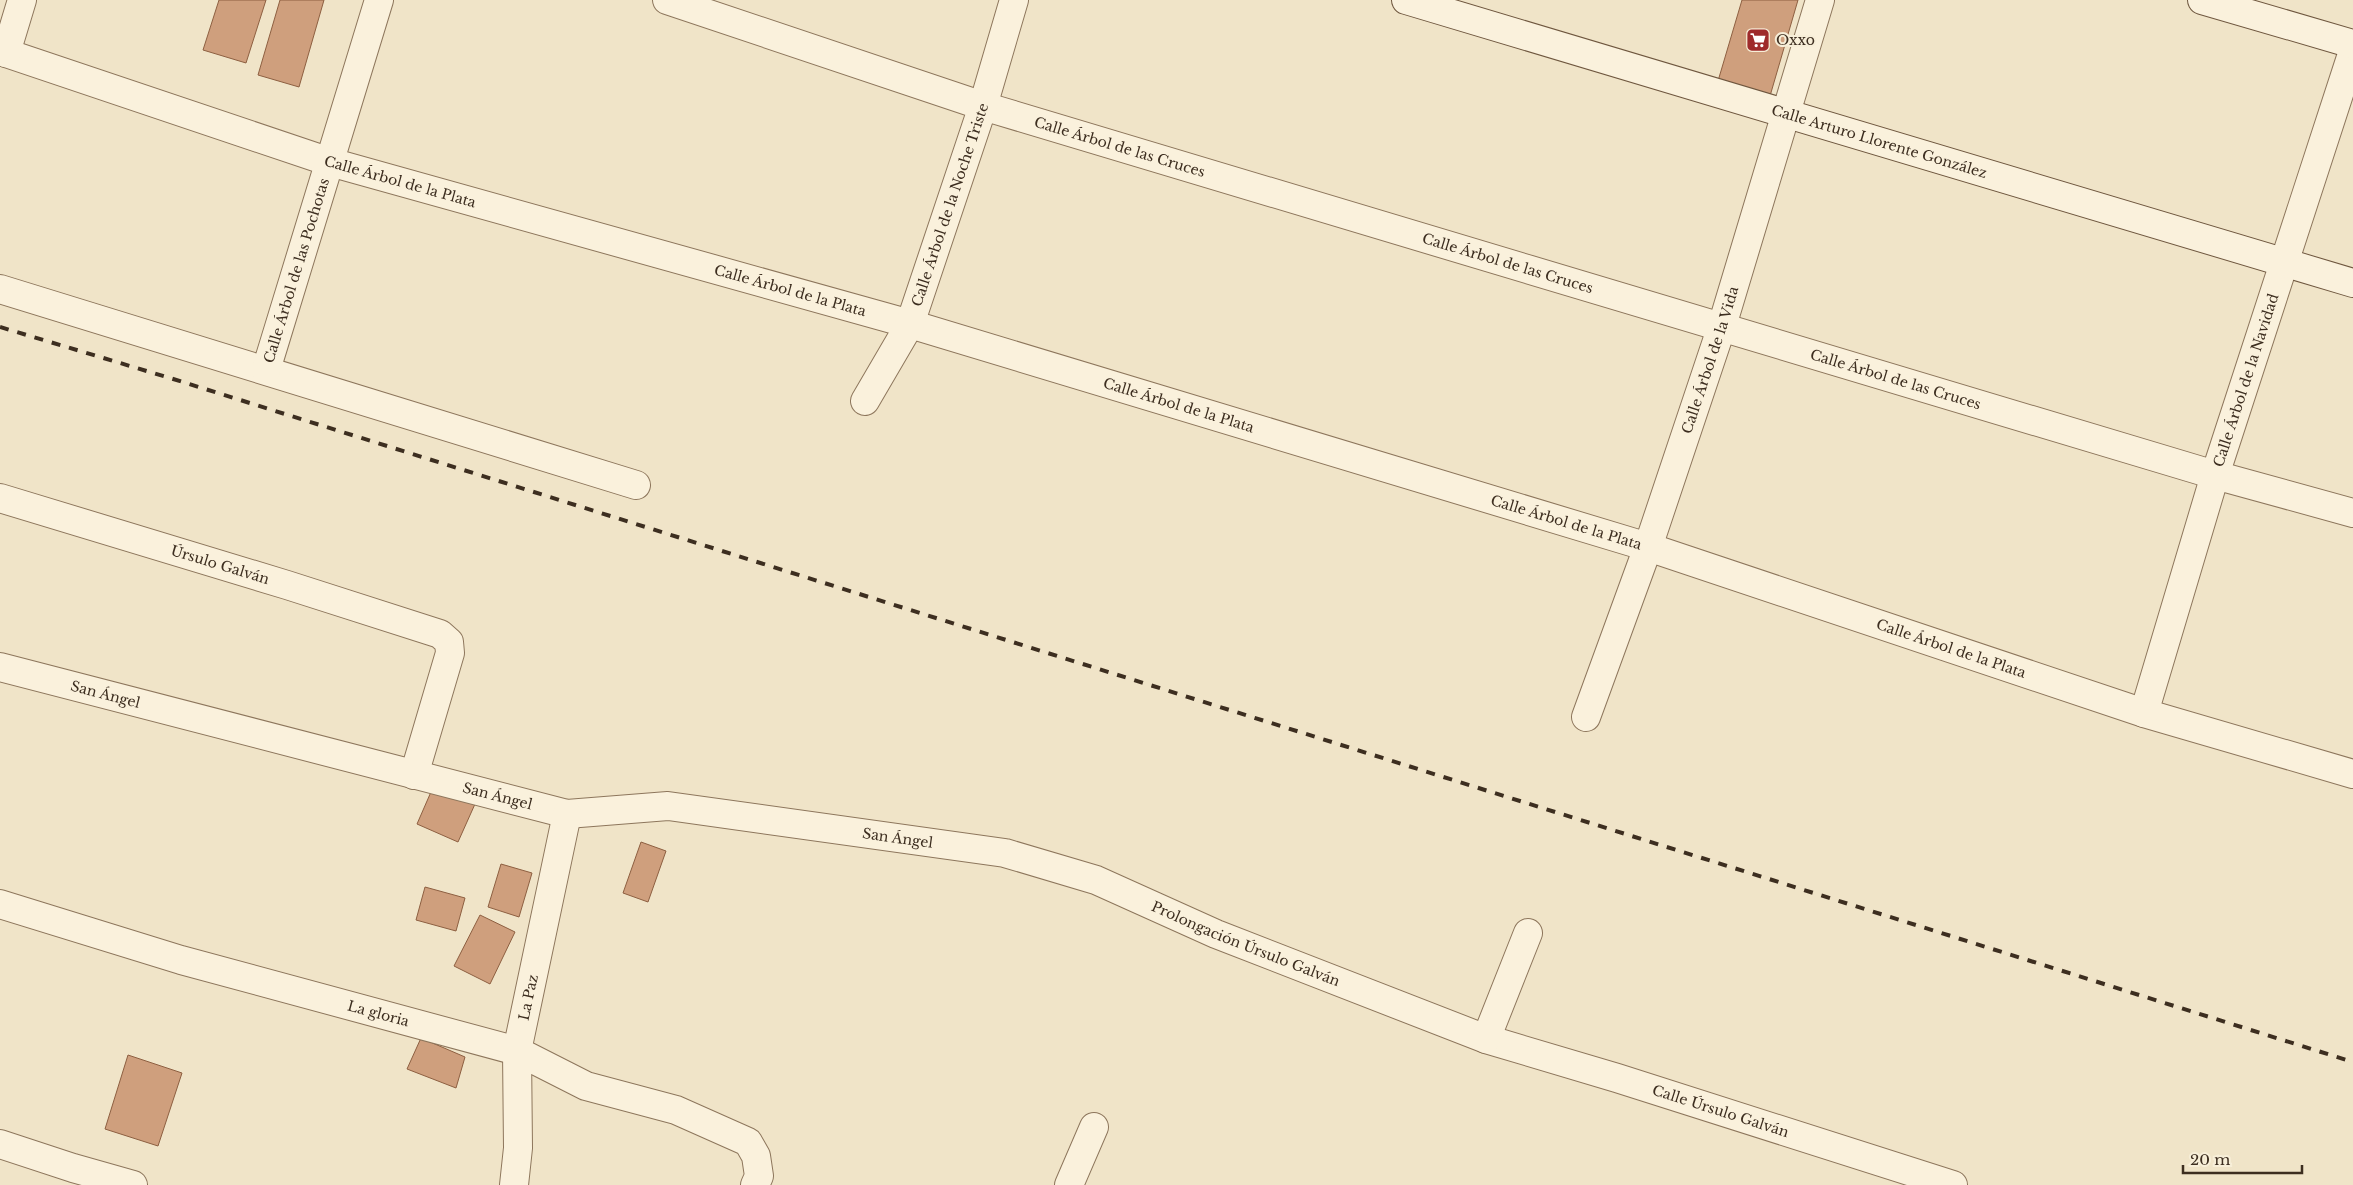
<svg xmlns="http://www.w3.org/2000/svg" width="2353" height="1185" viewBox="0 0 2353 1185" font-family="'Libre Baskerville',serif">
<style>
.building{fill:#cf9f7d;stroke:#8d5f41}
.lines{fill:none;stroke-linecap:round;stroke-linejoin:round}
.street-casing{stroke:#8d765c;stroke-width:30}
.secondary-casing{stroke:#6f573f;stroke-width:30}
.street{stroke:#faf1dc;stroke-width:28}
.secondary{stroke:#faf1dc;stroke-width:28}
.rail{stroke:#3d2e20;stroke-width:4;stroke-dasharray:9 9;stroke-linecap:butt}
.labels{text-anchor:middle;stroke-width:4;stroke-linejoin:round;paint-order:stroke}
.poi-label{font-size:14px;fill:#3d2e20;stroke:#f7eed8;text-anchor:start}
.street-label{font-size:14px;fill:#3d2e20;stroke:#f7eed8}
</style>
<rect width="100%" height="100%" fill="#f0e4c8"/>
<g class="building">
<path d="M219,0h47l-20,63 -43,-13z"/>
<path d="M280,0h44l-25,87 -41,-12z"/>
<path d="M1742,0h56l-28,96 -52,-15z"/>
<path d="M434,785l41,19 -17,38 -41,-18z"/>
<path d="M641,842l25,9 -18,51 -25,-9z"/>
<path d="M501,864l31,9 -13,44 -31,-10z"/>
<path d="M425,887l40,11 -9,33 -40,-11z"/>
<path d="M480,915l35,17 -25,52 -36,-18z"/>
<path d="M421,1038l44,19 -9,31 -49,-19z"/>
<path d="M128,1055l54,18 -24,73 -53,-17z"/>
</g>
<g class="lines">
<g class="street-casing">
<g id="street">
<path id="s1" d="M667,0l316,106 1232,369 138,38"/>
<path id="s2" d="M0,51l330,111 580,162 738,223 496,166 209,61"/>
<path d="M6,53l16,-53"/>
<path d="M0,289l636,196"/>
<path id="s3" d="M266,370l113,-370"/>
<path id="s4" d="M865,401l45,-77 73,-218 31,-106"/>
<path id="s5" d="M0,498l287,87 153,49 9,8 1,11 -36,122"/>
<path id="s6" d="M0,667l567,147 101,-8 337,47 91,27 120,54 270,105 131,39 336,107"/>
<path id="s7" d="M2144,713l71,-238 138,-424"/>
<path id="s8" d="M1586,717l62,-170 74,-221 98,-326"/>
<path id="s9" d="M0,904l181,56 336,91 69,35 90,24 72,32 8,14 3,20 -4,9"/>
<path d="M1486,1039l42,-106"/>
<path d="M0,1144l73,24 60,17"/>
<path id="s10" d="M514,1185l4,-37 -1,-97 50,-237"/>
<path d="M1069,1185l25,-58"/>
</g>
</g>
<g class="secondary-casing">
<g id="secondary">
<path id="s11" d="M1406,0l947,283"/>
<path d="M2202,0l151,44"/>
</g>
</g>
<use href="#street" class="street"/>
<use href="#secondary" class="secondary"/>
<path class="rail" d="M0,327l170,51 2183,684"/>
</g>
<defs>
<g id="supermarket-square" transform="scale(1.25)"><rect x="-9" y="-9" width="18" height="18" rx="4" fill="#9e2a2b" stroke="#f7eed8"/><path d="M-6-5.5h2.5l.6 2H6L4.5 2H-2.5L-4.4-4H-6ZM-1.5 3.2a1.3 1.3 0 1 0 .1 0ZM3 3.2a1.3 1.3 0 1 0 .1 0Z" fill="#fff"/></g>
</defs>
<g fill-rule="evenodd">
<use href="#supermarket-square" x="1758" y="40"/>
</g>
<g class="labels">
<g class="poi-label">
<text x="1776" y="45">Oxxo</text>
</g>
<g class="street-label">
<text dy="5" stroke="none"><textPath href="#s11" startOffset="494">Calle Arturo Llorente González</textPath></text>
<text dy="5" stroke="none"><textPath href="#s1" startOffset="476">Calle Árbol de las Cruces</textPath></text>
<text dy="5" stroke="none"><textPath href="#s2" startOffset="421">Calle Árbol de la Plata</textPath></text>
<text dy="5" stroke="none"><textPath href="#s4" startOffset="215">Calle Árbol de la Noche Triste</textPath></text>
<text dy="5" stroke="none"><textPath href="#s1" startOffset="881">Calle Árbol de las Cruces</textPath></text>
<text dy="5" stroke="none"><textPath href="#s3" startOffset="104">Calle Árbol de las Pochotas</textPath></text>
<text dy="5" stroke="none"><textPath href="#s2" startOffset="826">Calle Árbol de la Plata</textPath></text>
<text dy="5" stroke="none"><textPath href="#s8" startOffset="378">Calle Árbol de la Vida</textPath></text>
<text dy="5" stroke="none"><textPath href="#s1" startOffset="1286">Calle Árbol de las Cruces</textPath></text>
<text dy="5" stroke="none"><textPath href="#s7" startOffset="348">Calle Árbol de la Navidad</textPath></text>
<text dy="5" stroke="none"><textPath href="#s2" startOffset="1231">Calle Árbol de la Plata</textPath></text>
<text dy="5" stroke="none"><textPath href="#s2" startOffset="1636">Calle Árbol de la Plata</textPath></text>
<text dy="5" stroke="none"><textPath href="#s5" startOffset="230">Úrsulo Galván</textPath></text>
<text dy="5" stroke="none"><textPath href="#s2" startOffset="2041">Calle Árbol de la Plata</textPath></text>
<text dy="5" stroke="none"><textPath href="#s6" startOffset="109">San Ángel</textPath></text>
<text dy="5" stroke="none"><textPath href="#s6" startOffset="514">San Ángel</textPath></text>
<text dy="5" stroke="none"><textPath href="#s6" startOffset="919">San Ángel</textPath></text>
<text dy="5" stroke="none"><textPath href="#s6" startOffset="1285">Prolongación Úrsulo Galván</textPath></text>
<text dy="5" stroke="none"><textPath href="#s10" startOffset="189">La Paz</textPath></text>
<text dy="5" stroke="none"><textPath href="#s9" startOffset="394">La gloria</textPath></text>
<text dy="5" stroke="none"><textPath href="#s6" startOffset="1789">Calle Úrsulo Galván</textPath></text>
</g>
</g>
<path d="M2183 1165v8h119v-8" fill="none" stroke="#3d2e20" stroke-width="2.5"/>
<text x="2190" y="1165" font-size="15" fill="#3d2e20" stroke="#f7eed8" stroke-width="4" paint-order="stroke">20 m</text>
</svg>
